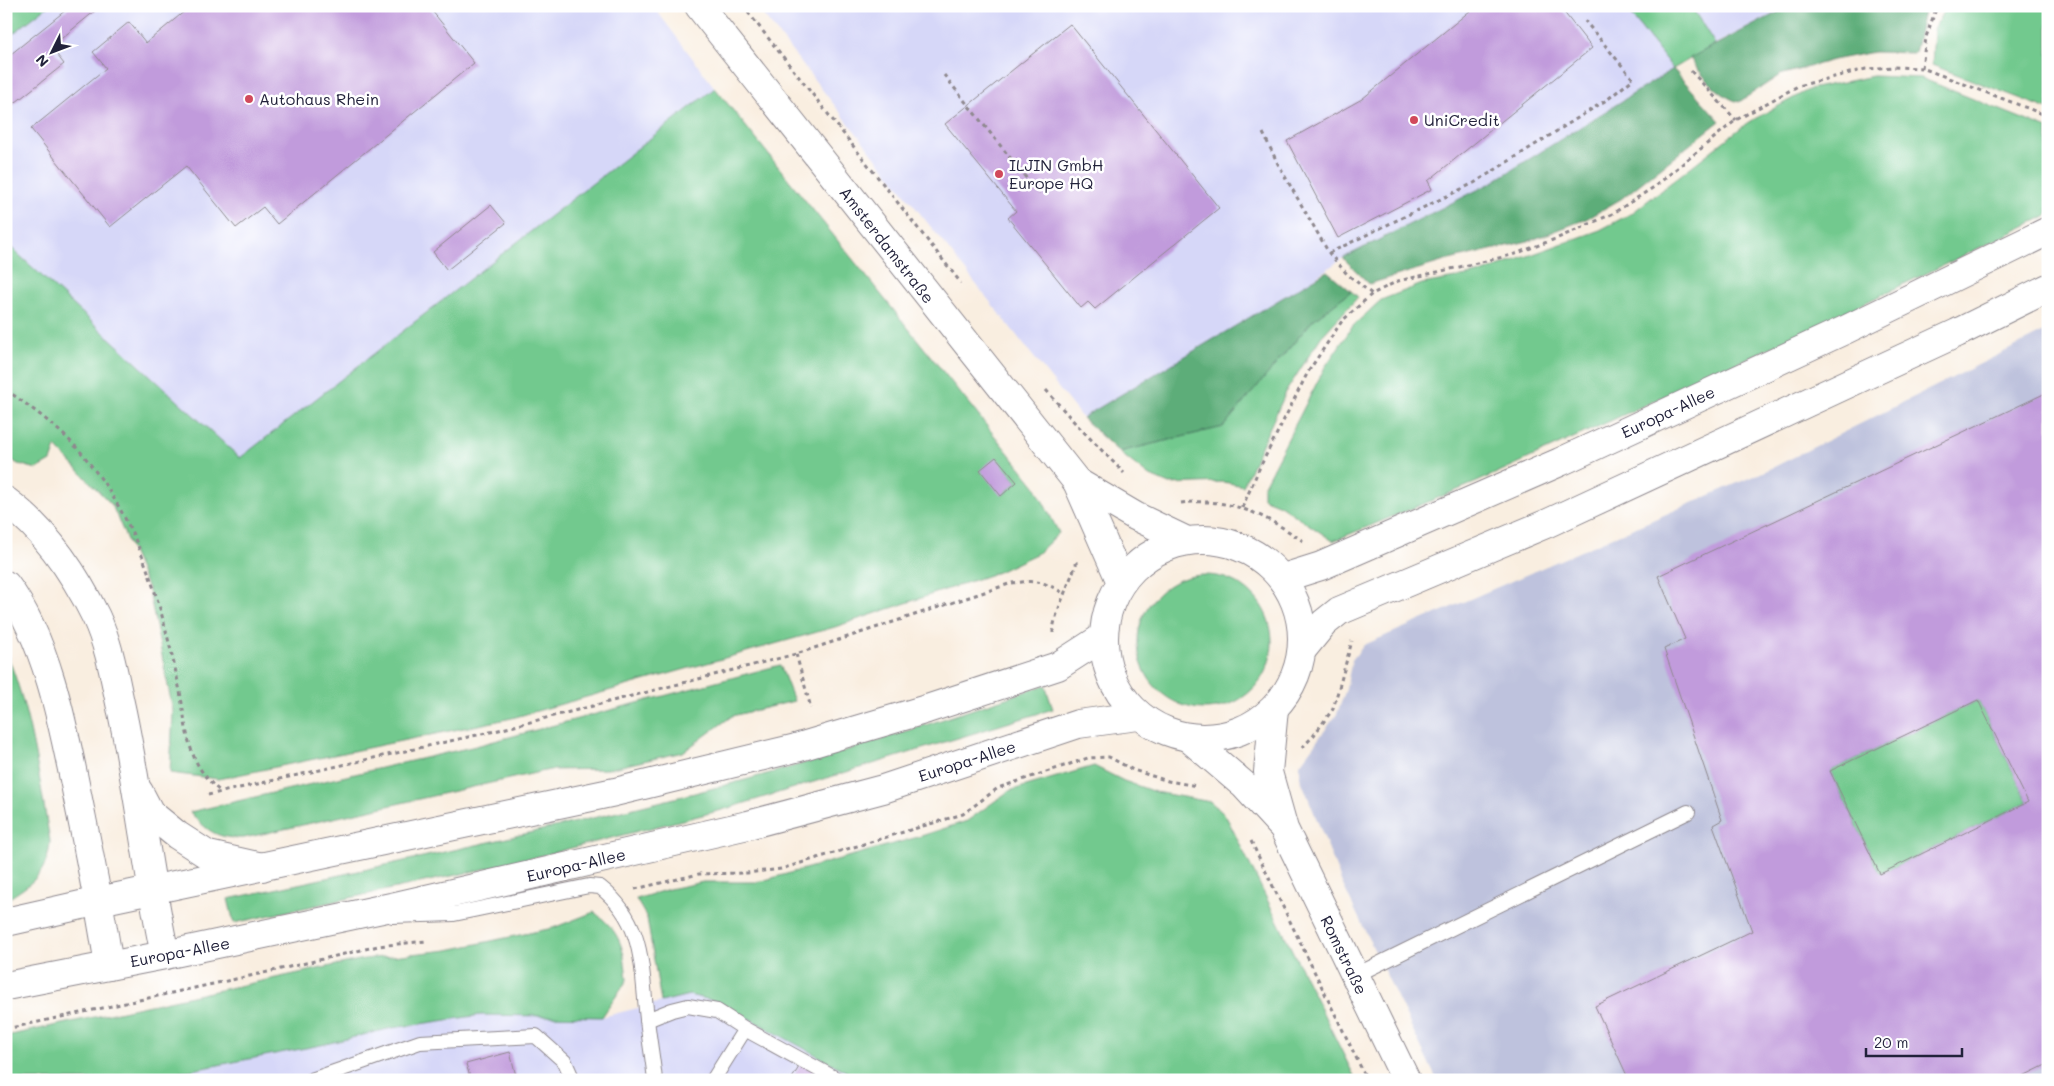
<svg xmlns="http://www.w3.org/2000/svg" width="2054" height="1086" viewBox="0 0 2054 1086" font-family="Mali,sans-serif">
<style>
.built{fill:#d6d7f8}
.industrial{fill:#bec2dd}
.green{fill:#72c98e;stroke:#4a7664;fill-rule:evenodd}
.forest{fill:#5dad79;stroke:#40685a}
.building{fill:#c19bdc;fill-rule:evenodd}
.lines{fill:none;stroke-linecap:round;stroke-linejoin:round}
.service-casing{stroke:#8e888e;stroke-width:16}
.minor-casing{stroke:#8e888e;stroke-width:30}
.tertiary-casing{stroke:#8e888e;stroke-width:30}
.motorway-casing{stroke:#8e888e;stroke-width:30}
.path{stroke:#8e888e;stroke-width:3;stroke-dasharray:4 4;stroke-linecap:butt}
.service{stroke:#fff;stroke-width:14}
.minor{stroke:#fff;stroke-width:28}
.tertiary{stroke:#fff;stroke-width:28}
.motorway{stroke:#fff;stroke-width:28}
.poi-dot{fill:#d1495b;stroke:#fff;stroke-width:2}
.labels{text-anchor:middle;stroke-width:5;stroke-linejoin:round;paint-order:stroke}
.poi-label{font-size:16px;fill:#22223b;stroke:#fff;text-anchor:start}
.street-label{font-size:16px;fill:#22223b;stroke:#fff}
</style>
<rect width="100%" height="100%" fill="#fff"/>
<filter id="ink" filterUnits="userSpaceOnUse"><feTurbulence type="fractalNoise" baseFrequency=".02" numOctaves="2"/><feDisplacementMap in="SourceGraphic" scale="10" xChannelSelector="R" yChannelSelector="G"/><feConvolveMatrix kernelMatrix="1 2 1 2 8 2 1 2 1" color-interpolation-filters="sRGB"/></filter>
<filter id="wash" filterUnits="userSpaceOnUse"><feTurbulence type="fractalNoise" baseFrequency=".0096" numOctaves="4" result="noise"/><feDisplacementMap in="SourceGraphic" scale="20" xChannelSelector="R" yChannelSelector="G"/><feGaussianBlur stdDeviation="1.12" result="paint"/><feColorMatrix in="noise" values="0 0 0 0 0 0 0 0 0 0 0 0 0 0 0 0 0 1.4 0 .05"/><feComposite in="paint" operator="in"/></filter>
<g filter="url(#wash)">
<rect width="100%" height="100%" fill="#f9eee0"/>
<g class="built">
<path d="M48,6h605l62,82 -475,370 -234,-215v-204z"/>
<path d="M756,6h868l49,63 -182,114 -148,75 -36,25 -225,135z"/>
<path d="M1691,6h99l-75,38z"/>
<path d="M689,995l30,7 143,78h-696l11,-7 144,-28 71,-17 89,-13 121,2z"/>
</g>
<path class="industrial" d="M2048,330v750h-611l-95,-197 -42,-106v-13l37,-50 9,-25 6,-29 12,-15 406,-176z"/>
<g class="green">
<path d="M6,6h42l-42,33z"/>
<path d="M1624,6h67l24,38 -42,25z"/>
<path d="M1946,6h102v103l-116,-44 2,-36z"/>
<path d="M1873,76l48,2 127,51v86l-250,120 -321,147 -144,59 -53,-36 -17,-7v-11l62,-120 28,-41 28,-26 41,-16 56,-10 122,-44 32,-17 115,-90 63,-34z"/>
<path d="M715,88l320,398 24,47 -21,20 -40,19 -163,55 -323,91 -294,61 -48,-6 3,-62 -24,-120 -37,-86 -56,-58 -5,14 -14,8 -19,-5 -12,-8v-213l234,215zM996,458l21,24 -16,14z"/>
<path d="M1351,291l7,6 -37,40 -34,53 -44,96 -19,-4 -55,2 -21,-9 -29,-23 104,-25 90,-107z"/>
<circle cx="1205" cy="642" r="67"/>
<path d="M6,652c25,60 33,125 44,189 -2,32 -18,43 -44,59z"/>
<path d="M780,665l14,36 -62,15 -49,36 -75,17 -59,1 -305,68c-27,1 -37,-7 -54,-26l282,-65z"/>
<path d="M1045,685l8,24 -331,101 -210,53 -278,60 -6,-24c173,-37 346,-74 517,-119 101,-27 201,-62 300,-95z"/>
<path d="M1978,700l50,102 -148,72 -50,-103z"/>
<path d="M1094,766l30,15 31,11 56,10 15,14 130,264h-494l-143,-78 -30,-7 -28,7 -14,-84 -11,-19 33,-10 34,-7h55l160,-45 49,-16 42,-30z"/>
<path d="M594,912c27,20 30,36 33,68l-25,37 -121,-2 -89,13 -71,17 -144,28 -11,7h-160v-44l358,-77 84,-9 105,-22z"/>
</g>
<g class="forest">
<path d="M1790,6h138l-4,6 -9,41 -41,-1 -41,8 -53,15 -41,27c-19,-5 -39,-28 -49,-44z"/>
<path d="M1673,69l47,52 -99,78 -35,20 -54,21 -87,21 -76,23 -26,-26 148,-75z"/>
<path d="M1327,271l24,20 -38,29 -90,107 -104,25 -37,-34z"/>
</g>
<g id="blocks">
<g class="building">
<path d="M71,6h30l-50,41 13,17 -58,46v-52z"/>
<path d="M191,6h237l46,57 -197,161 -14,-17 -27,21 -50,-62 -76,61 -79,-98 75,-61 -13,-16 36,-30 17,21z"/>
<path d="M1476,6h83l33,42 -164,133 4,8 -94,49 -51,-97 75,-42z"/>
<path d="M1070,24l149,184 -124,101 -7,-7 -7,6 -73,-90 8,-7 -71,-87z"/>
<path d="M491,205l15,18 -59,47 -14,-18z"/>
<path d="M2048,392v672l-33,16h-386l-34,-74 157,-75 -39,-106 9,-5 -58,-171 21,-10 -27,-63zM1978,700l50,102 -148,72 -50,-103z"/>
<path d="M996,457l21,25 -16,14 -21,-26z"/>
<path d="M510,1052l7,28h-46l-5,-16z"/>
<path d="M802,1062l29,18h-40z"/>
</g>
</g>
</g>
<g filter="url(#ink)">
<use href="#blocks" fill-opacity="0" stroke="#8e888e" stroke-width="1"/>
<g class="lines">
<g class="service-casing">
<g id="service">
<path d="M392,916l62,-2 135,-28 11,1c45,35 41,80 47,132 2,20 6,41 8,61"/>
<path d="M1354,976l334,-164"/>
<path d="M647,1020l25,-10 16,-4 29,5 28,18 93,51"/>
<path d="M311,1080l109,-38 116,-6 29,26 8,18"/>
<path d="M713,1080l32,-51"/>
</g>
</g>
<g class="minor-casing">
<g id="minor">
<path d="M699,6l378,476 44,100"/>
<path d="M1077,482l58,34 50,24"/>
<path d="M1274,709l-6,63 16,57 122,251"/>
<path d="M1189,738l55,47 36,39"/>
</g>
</g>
<g class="tertiary-casing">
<g id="tertiary">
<circle cx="1203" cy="639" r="99"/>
<path d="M1283,578l38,-12 239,-104 287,-133 201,-98"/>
<path d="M1302,650l22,-27 15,-12 209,-88 409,-190 91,-45"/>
<path d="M6,922l93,-21 516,-109 181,-44 131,-39 131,-43 45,-29"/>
<path d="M6,986l159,-31 231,-49 352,-81 135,-36 195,-65 60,-8"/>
</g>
</g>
<g class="motorway-casing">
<g id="motorway">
<path d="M6,501c39,29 69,73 90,116 14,30 19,64 26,95 17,81 26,163 43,243"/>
<path d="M6,585c43,57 59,150 73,219 11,54 22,107 30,162"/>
<path d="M139,792l11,21 27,22 31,20 54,12"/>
</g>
</g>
<g class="path">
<path d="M743,6l218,277"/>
<path d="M1922,68l4,-31 11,-31"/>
<path d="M1691,71l45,49"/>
<path d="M944,75l95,119"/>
<path d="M1263,133l16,33 50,87 18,21 25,20"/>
<path d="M1329,253l145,-70 134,-84 25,-20 -48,-58"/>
<path d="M6,390c25,17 50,36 71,58 7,7 13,16 19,24 46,61 66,136 82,210 10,44 5,79 43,110"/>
<path d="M1046,390l30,34 48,49"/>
<path d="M1181,503c48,-6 83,11 122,38"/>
<path d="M1242,508l17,-39 49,-97 34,-51 30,-27 26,-13 114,-26 46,-17 54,-24 42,-27 82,-67 62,-34 68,-17 27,-2 29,1 126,48"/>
<path d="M1053,633c-1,-13 18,-54 23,-69l2,-2"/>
<path d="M796,654l15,54"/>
<path d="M1302,748l12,-13 19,-26 19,-68"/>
<path d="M208,795l287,-64 301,-77 216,-71c25,-3 31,-2 53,11"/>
<path d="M1251,841l116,239"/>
<path d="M635,889l64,-15 48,-1 34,-4 182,-55 35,-26 90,-30 21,-1 24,13 35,11 29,5"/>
<path d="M6,1029l262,-57 110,-26 48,-5"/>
</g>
<use href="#service" class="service"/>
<use href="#minor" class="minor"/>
<use href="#tertiary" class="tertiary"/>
<use href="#motorway" class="motorway"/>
</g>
</g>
<g class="poi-dot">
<circle cx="249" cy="99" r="5"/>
<circle cx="1414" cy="120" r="5"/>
<circle cx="999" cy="174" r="5"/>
</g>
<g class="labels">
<g class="poi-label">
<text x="259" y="105">Autohaus Rhein</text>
<text x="1424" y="126">UniCredit</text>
<text x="1009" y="171">ILJIN GmbH<tspan x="1009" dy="18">Europe HQ</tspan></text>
</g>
<g class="street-label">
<text transform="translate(887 245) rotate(52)" y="6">Amsterdamstraße</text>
<text transform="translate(1668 412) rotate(-25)" y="6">Europa-Allee</text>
<text transform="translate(967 761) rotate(-18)" y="6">Europa-Allee</text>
<text transform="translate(576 865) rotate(-13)" y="6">Europa-Allee</text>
<text transform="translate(180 952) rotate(-11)" y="6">Europa-Allee</text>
<text transform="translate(1344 955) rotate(64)" y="6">Romstraße</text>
</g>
</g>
<rect width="2054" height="1086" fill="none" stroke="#fff" stroke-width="25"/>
<g transform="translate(52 52) rotate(228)" stroke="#ffffff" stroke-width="4" paint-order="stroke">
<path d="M0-4L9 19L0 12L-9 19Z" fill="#22223b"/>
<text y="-8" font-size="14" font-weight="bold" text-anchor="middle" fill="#22223b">N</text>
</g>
<path d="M1866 1048v8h96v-8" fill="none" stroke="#22223b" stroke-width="2.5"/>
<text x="1874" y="1048" font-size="15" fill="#22223b" stroke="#ffffff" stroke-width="4" paint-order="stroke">20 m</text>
</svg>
